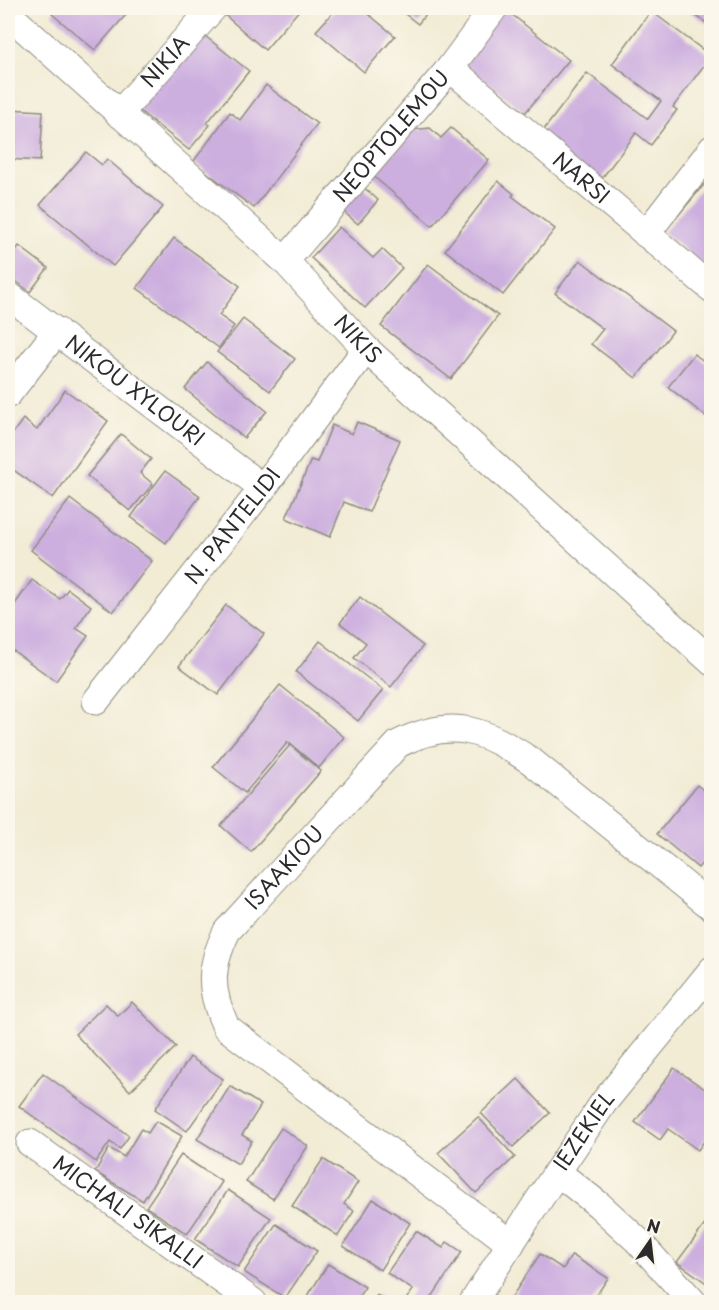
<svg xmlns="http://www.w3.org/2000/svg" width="719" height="1310" viewBox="0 0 719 1310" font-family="'Playpen Sans',sans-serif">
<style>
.building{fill:#ccaedf}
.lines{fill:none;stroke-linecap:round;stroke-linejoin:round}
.minor-casing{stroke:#8e8c80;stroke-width:29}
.minor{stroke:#fff;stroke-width:27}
.labels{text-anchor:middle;stroke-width:5;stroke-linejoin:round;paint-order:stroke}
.street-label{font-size:21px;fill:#2b2b2b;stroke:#fbf7ec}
</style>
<rect width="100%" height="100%" fill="#fbf7ec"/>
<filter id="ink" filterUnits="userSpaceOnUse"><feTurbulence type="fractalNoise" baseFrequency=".0167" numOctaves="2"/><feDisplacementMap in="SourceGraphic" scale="12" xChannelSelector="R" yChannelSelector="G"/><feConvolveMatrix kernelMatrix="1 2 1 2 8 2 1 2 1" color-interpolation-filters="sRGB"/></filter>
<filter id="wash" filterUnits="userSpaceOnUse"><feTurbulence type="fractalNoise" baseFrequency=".008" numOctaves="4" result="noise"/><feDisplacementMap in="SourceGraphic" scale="24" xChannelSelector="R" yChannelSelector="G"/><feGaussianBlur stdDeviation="1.35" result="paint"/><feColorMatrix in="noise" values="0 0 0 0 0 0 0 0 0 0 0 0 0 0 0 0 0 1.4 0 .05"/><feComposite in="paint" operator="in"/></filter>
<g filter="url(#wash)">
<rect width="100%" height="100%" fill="#f2ecd5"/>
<g id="blocks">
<g class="building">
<path d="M57,8h75l-37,42 -43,-36z"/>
<path d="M221,8h80l-36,42 -46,-40z"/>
<path d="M337,8h24l34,28 -31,36 -48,-41z"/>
<path d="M397,8h34l-13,16z"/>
<path d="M685,8h27v19z"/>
<path d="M505,9l64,51 -44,53 -63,-51z"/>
<path d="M651,11l60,45 -38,51 4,3 -26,35 -15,-12 -37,49 -60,-46 48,-63 61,46 13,-18 -49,-37z"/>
<path d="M200,32l49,39 -42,52 3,2 -21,25 -53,-42z"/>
<path d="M266,85l51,39 -63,84 -61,-46 37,-50 10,8z"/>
<path d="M8,109l35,2 -3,50 -32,-2z"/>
<path d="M430,128l11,10 10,-10 38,32 -57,66 -59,-50 39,-46z"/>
<path d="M86,152l16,13 5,-6 56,48 -50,59 -73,-61z"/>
<path d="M708,180l4,2v87l-2,2 -46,-39z"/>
<path d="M498,181l16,13 -2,2 43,33 -52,66 -58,-45z"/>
<path d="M360,184l18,16 -20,24 -19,-16z"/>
<path d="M339,227l34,31 9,-9 20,19 -37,40 -54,-50z"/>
<path d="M174,238l66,48 -21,29 15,11 -15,22 -82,-60z"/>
<path d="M19,246l29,22 -18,24 -22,-17v-14z"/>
<path d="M580,260l93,71 -37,47 -45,-34 12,-15 -48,-36z"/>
<path d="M428,264l70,52 -47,63 -70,-53z"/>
<path d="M243,319l52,40 -25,32 -53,-39z"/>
<path d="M694,354l18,13v54l-44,-34z"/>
<path d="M207,362l60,49 -23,27 -59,-49z"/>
<path d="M65,390l43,31 -55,77 -45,-32v-26l15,-21 14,11z"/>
<path d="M357,422l43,18 -31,72 -25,-10 -14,35 -44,-19 25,-58 6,2 15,-37 20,9z"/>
<path d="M121,434l30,25 -11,14 13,11 -23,27 -43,-35z"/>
<path d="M165,471l35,25 -34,47 -35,-26z"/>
<path d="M70,499l82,62 -39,51 -82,-62z"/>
<path d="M32,580l28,19 8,-10 23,17 -15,22 12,8 -32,45 -48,-34v-33z"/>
<path d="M360,597l63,49 -32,41 -37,-29 12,-15 -26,-20z"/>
<path d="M226,605l38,29 -46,61 -39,-29z"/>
<path d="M320,641l63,49 -25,31 -62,-49z"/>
<path d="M280,685l64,52 -25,31 -31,-26 -43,51 -32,-26z"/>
<path d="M290,745l31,26 -70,81 -30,-26z"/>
<path d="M697,785l15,12v55l-14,16 -41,-34z"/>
<path d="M132,1002l44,45 -46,44 -55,-57 31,-30 12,12z"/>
<path d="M190,1057l33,22 -36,52 -32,-22z"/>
<path d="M674,1068l38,26v36l-14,20 -30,-21 -8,11 -25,-18z"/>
<path d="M43,1073l86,63 -9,13 -10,-7 -14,20 -77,-56z"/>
<path d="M518,1079l32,34 -37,34 -32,-34z"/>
<path d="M230,1086l31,19 -19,30 10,6 -14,23 -41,-25z"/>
<path d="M478,1117l37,40 -39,36 -38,-40z"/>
<path d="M156,1121l26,15 -39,65 -48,-29 14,-24 15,9 17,-28 7,4z"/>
<path d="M281,1128l27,18 -35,53 -27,-17z"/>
<path d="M181,1155l41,27 -35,52 -41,-27z"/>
<path d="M323,1159l35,23 -14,22 10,7 -16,25 -46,-30z"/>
<path d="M228,1190l43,28 -33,49 -43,-28z"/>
<path d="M373,1199l37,24 -30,47 -37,-24z"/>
<path d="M712,1215v72l-35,-25z"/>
<path d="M276,1224l41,27 -32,47 -41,-26z"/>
<path d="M416,1231l27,17 4,-6 15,10 -32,48 4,2h-27l-2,-1 8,-11 -26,-17z"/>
<path d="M540,1254l23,15 9,-14 36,23 -16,24h-35l-10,-6 -4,6h-26l-6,-4z"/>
<path d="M328,1264l37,23 -10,15h-51z"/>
<path d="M377,1295l10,7h-15z"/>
</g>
</g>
</g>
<g filter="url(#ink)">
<use href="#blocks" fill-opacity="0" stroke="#8e8c80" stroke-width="1.5"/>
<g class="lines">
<g class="minor-casing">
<g id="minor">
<path id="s1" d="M8,14l277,247 81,88 346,313"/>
<path id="s2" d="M450,68l262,221"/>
<path id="s3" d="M119,114l94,-106"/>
<path d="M646,234l66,-85"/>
<path id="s4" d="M285,261l165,-193 44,-60"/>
<path id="s5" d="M8,295l255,193"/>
<path d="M8,394l49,-63"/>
<path id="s6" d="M96,701l167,-213 103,-139"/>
<path id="s7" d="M30,1143l223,159"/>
<path d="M557,1172l42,33 38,35 56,62"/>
<path id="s8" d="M511,1244l-285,-217c-17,-37 -17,-59 1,-96l171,-187c55,-28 86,-14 133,17l181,146"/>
<path id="s9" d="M473,1302l84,-130 47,-70 108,-132"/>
</g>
</g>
<use href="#minor" class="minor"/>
</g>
</g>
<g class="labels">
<g class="street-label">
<text dy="7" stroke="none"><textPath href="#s3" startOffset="70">NIKIA</textPath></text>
<text dy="7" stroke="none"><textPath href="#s4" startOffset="164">NEOPTOLEMOU</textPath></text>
<text dy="7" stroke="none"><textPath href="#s2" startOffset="171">NARSI</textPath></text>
<text dy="7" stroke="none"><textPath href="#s1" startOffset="478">NIKIS</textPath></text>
<text dy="7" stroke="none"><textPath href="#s5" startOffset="159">NIKOU XYLOURI</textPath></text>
<text dy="7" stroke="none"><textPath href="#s6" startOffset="222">N. PANTELIDI</textPath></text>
<text dy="7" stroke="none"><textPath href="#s8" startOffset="544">ISAAKIOU</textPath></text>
<text dy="7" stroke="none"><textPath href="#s9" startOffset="204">IEZEKIEL</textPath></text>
<text dy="7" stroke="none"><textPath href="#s7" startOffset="120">MICHALI SIKALLI</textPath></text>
</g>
</g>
<rect width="719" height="1310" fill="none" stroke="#fbf7ec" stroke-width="30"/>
<g transform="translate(650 1241) rotate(14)" stroke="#fbf7ec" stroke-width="4.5" paint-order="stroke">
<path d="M0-4.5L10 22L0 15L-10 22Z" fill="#2b2b2b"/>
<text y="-9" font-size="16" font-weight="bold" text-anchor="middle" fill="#2b2b2b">N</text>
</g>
</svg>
